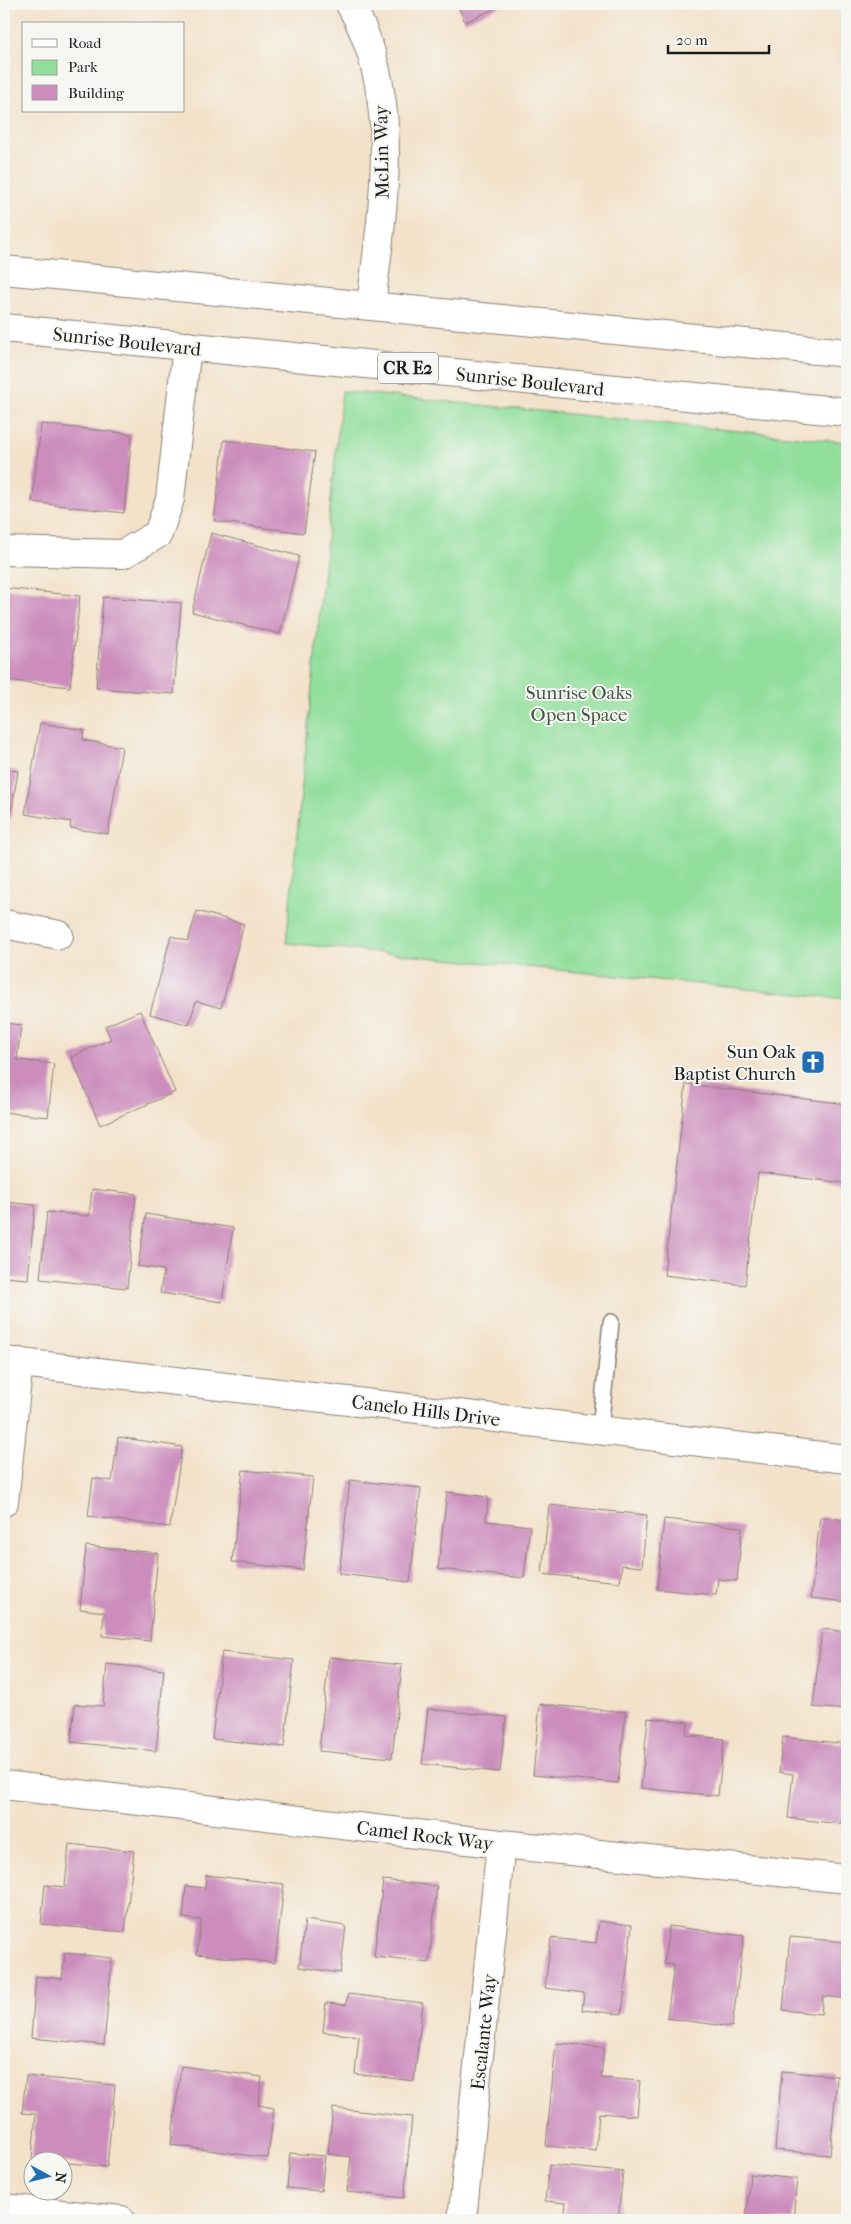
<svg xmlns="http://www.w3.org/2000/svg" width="851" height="2224" viewBox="0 0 851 2224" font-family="'IM FELL French Canon',serif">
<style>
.green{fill:#92df9c;stroke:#577e5c}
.building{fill:#cc8dbd}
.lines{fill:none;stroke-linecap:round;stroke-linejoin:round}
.lane-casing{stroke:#887f73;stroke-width:18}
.street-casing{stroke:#887f73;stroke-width:30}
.secondary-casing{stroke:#887f73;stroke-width:30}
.primary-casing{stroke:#887f73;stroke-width:30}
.lane{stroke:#fff;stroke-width:15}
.street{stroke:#fff;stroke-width:28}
.secondary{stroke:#fff;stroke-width:28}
.primary{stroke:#fff;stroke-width:28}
.labels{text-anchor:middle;stroke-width:4;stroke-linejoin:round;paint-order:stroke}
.shield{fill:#f6f6f2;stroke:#5d5d5c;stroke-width:1}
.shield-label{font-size:18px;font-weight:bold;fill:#1c1c1c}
.street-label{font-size:19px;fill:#1c1c1c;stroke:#f6f6f2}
.park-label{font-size:19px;fill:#3f5642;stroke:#f6f6f2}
.poi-label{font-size:19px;fill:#1c1c1c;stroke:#f6f6f2;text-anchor:end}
</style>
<rect width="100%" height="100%" fill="#f6f6f2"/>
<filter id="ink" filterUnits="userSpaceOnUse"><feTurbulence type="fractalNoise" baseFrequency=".02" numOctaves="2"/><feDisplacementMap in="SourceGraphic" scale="10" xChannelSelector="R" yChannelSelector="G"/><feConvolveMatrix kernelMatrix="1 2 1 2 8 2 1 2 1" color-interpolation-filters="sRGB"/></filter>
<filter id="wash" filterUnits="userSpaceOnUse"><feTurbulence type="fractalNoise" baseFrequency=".0096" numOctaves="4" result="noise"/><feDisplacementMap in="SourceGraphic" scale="20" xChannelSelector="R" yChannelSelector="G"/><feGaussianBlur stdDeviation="1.12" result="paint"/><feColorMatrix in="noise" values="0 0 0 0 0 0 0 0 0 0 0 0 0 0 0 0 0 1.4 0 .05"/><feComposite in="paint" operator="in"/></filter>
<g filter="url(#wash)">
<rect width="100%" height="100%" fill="#f3e2ca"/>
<path class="green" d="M342,391l505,51v557l-561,-56z"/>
<g id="blocks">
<g class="building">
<path d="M457,4h48l-40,18z"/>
<path d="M41,424l91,10 -8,79 -92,-11z"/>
<path d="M224,440l91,12 -11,81 -90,-12z"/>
<path d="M211,533l88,23 -19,78 -88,-22z"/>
<path d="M4,588l76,8 -10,91 -66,-7z"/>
<path d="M103,597l78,6 -7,91 -78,-6z"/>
<path d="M40,723l44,7 -1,10 39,7 -14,87 -38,-6 1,-6 -46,-8z"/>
<path d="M4,769l14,2 -10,62 -4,-1z"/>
<path d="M197,911l47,13 -23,84 -25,-7 -7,24 -39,-11 21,-78 17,5z"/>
<path d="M140,1011l35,81 -75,33 -29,-68 40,-18 -6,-13z"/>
<path d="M4,1023l17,2 -4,35 37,4 -6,53 -44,-5z"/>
<path d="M686,1084l161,20 -2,79 -87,-10 -13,112 -81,-10z"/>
<path d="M92,1189l44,5 -9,94 -87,-9 7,-67 42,4z"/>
<path d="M4,1202l31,3 -7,74 -24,-2z"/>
<path d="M146,1214l87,14 -11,74 -62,-9 4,-23 -26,-4z"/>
<path d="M118,1437l64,10 -12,80 -82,-11 5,-38 19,3z"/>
<path d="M243,1470l70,7 -10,93 -71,-8z"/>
<path d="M350,1480l71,8 -11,94 -71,-8z"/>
<path d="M447,1492l41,5 -2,24 44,5 -6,52 -86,-9z"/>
<path d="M549,1505l98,10 -5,52 -20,-2 -2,17 -78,-8z"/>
<path d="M820,1517l27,3v82l-36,-4z"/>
<path d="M664,1519l78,8 -5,54 -19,-2 -2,16 -59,-6z"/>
<path d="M86,1546l72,7 -8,88 -48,-5 2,-24 -24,-3z"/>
<path d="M822,1629l25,3v78l-34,-3z"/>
<path d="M222,1652l72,8 -10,87 -72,-8z"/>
<path d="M329,1657l73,8 -10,93 -73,-7z"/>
<path d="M107,1664l57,6 -8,81 -85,-9 4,-38 28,2z"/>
<path d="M540,1704l86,8 -8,71 -85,-8z"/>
<path d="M428,1709l78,8 -6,55 -78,-8z"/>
<path d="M648,1718l40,4 -2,13 38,4 -6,57 -77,-8z"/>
<path d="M783,1737l64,7v35l-6,45 -53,-6 5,-44 -14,-2z"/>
<path d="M69,1844l65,7 -9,81 -84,-8 4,-39 20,2z"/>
<path d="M206,1875l78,9 -9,79 -78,-9 4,-34 -18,-2 3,-32 19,2z"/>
<path d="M383,1880l54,6 -8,77 -55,-6z"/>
<path d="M305,1920l41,6 -6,47 -41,-6z"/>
<path d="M599,1921l33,4 -10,89 -40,-4 2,-17 -39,-5 6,-50 45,5z"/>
<path d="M669,1926l75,10 -12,91 -65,-9 7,-53 -10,-1z"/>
<path d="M790,1937l57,5v57l-24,-3 -2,18 -38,-4z"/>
<path d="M65,1953l47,5 -8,87 -73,-7 5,-62 26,3z"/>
<path d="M348,1994l75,9 -9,78 -59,-7 4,-38 -36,-4 3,-29 20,2z"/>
<path d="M556,2043l48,4 -3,31 39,3 -3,35 -38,-3 -3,38 -50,-5z"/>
<path d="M181,2066l81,11 -4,28 16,3 -6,50 -97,-13z"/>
<path d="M782,2071l55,5 -7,79 -55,-5z"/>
<path d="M26,2076l89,9 -8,82 -75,-8 4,-45 -14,-1z"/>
<path d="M333,2108l79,9 -8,81 -57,-6 4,-35 -23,-3z"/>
<path d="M290,2153l35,3 -4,35 -34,-3z"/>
<path d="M549,2165l74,7 -5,48h-54l2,-17 -21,-2z"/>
<path d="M750,2174l47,5 -4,41h-47z"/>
</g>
</g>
</g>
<g filter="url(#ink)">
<use href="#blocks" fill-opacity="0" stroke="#887f73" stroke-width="1"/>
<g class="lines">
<g class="lane-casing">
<path id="lane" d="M600,1430l11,-108"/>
</g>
<g class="street-casing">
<g id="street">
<path d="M350,4c53,92 33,201 21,301"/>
<path d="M4,551l119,3 35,-20 12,-35 17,-153"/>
<path d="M4,924l55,11"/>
<path d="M4,1502l15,-140"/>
<path d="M4,1785l497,59 346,35"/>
<path d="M4,2208l117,12"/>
<path d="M462,2220l39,-376"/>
</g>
</g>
<g class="secondary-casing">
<path id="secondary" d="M4,1361l843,98"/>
</g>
<g class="primary-casing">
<g id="primary">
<path d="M4,270l843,83"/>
<path d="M4,328l843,84"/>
</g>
</g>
<use href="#lane" class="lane"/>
<use href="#street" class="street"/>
<use href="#secondary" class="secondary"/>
<use href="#primary" class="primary"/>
</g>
</g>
<defs>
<g id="church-square" transform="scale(1.25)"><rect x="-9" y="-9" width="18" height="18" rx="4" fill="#1f6fb2" stroke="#f6f6f2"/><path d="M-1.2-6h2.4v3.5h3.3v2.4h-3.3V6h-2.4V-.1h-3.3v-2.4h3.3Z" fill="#fff"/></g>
</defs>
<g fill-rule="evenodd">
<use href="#church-square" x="813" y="1062"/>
</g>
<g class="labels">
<rect class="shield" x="378" y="352.5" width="60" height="31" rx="4"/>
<g class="shield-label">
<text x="408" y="374">CR E2</text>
</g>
<g class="street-label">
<text transform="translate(381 152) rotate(-91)" y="7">McLin Way</text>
<text transform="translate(127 341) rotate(6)" y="7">Sunrise Boulevard</text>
<text transform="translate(530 381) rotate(6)" y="7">Sunrise Boulevard</text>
<text transform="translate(426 1410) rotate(7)" y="7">Canelo Hills Drive</text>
<text transform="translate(425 1835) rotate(7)" y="7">Camel Rock Way</text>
<text transform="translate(483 2032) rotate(-84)" y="7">Escalante Way</text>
</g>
<g class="park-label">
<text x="579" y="699">Sunrise Oaks<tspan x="579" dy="22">Open Space</tspan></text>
</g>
<g class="poi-label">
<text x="796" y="1058">Sun Oak<tspan x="796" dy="22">Baptist Church</tspan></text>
</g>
</g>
<rect width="851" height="2224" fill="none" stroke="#f6f6f2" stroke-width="20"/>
<rect x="22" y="22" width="162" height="90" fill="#f6f6f2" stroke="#9f9f9c"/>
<rect x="32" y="39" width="25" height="8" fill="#ffffff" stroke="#9f9f9c"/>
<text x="68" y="48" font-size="15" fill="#1c1c1c">Road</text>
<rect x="32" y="60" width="25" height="15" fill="#92df9c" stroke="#9f9f9c"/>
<text x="68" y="72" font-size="15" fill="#1c1c1c">Park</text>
<rect x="32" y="85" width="25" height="15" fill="#cc8dbd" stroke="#9f9f9c"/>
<text x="68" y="98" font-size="15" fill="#1c1c1c">Building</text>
<g transform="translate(48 2176) rotate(97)"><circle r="24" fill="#f6f6f2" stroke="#9f9f9c"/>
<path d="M0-4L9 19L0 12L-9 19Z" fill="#1f6fb2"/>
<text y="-8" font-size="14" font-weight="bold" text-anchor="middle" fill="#1c1c1c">N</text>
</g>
<path d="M668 45v8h101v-8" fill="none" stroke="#1c1c1c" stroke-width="2.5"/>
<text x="676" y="45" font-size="15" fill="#1c1c1c" stroke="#f6f6f2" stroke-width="4" paint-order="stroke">20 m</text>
</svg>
